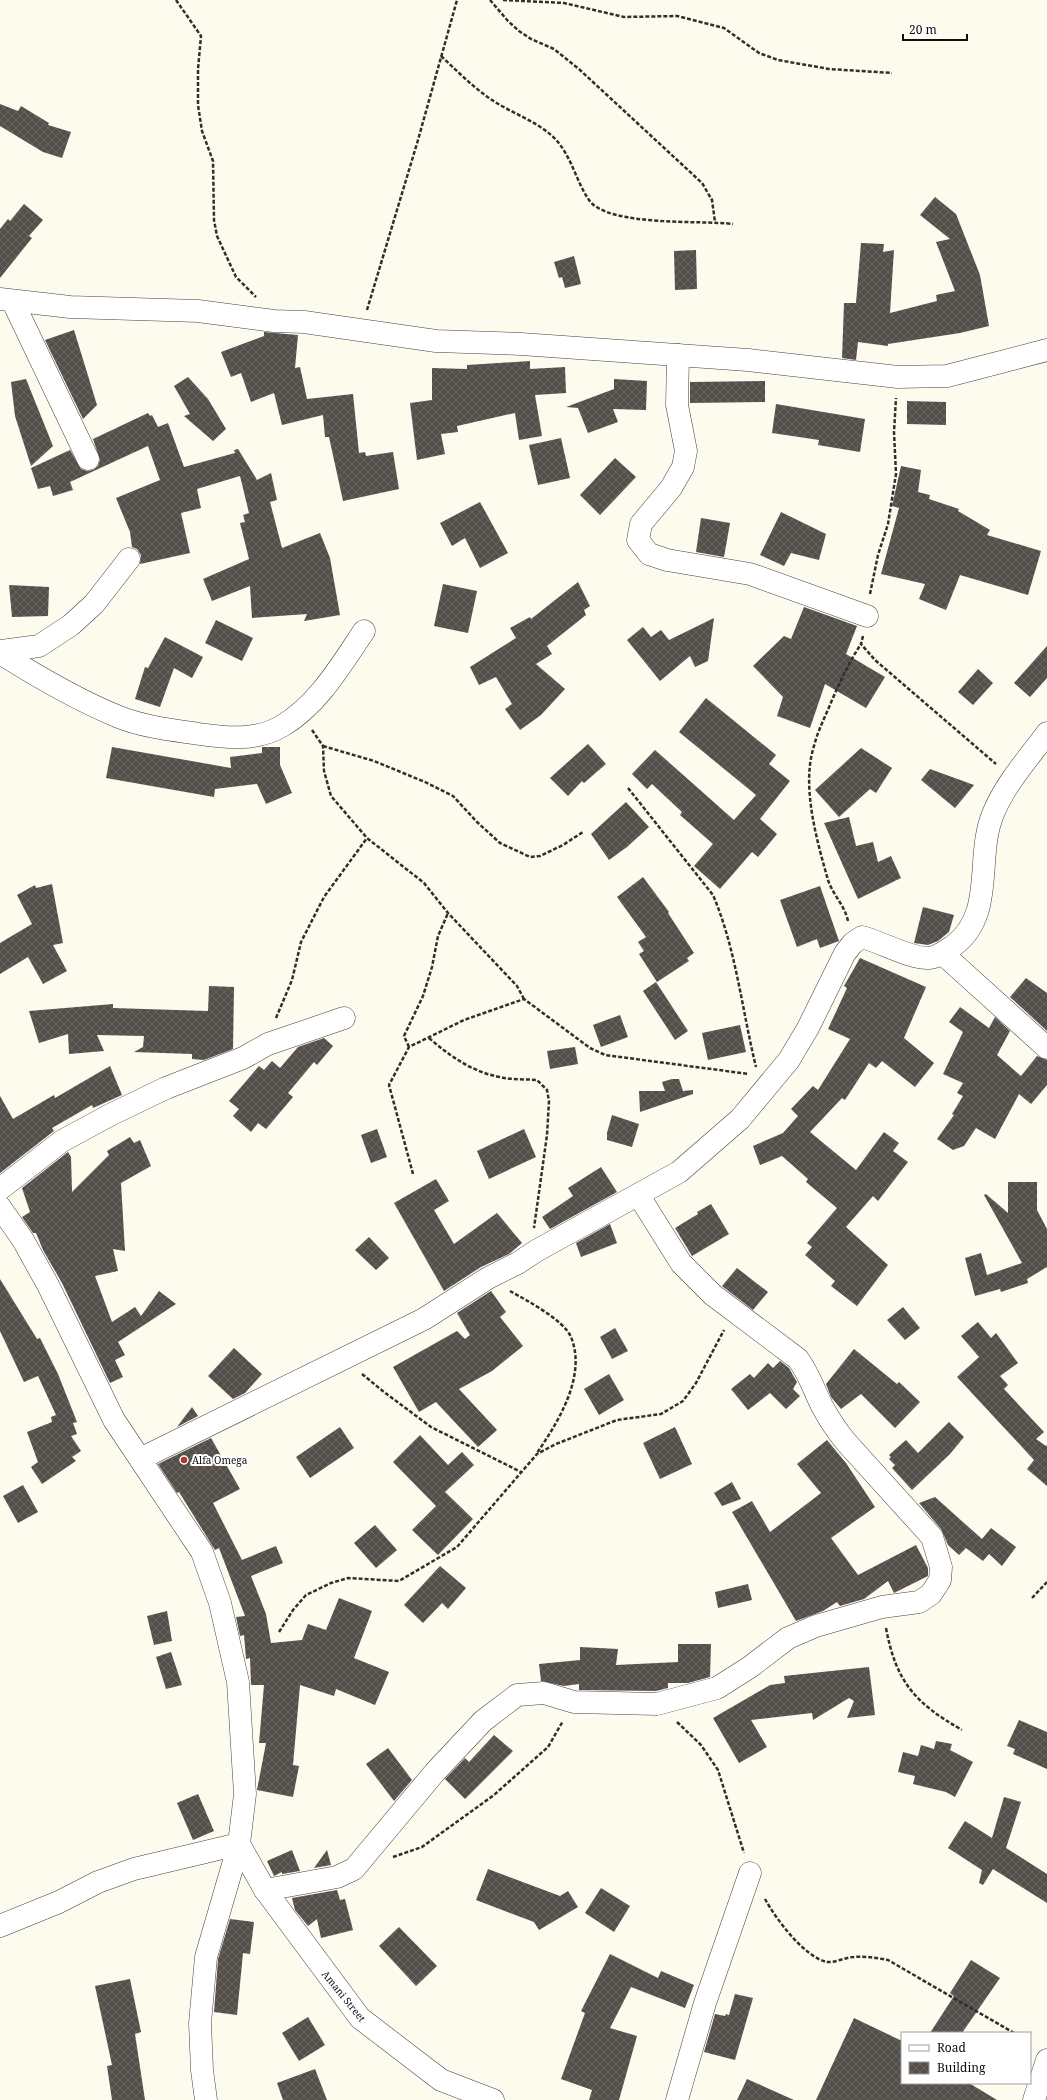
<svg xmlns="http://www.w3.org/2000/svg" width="1047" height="2100" viewBox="0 0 1047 2100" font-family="'Noto Serif',serif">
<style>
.building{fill:url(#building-cross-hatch)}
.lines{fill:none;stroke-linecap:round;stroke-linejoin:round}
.minor-casing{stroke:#404040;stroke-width:23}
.path{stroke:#2f2f2f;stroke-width:2.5;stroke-dasharray:4 2;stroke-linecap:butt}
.minor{stroke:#fff;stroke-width:22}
.poi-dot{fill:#af3632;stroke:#fff;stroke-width:1.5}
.labels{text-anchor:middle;stroke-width:4;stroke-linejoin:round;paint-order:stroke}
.poi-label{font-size:10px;fill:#0d0d0d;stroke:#fff;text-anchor:start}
.street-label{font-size:10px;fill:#0d0d0d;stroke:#fff}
</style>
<defs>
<pattern id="building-cross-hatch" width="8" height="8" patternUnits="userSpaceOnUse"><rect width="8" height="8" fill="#544f4a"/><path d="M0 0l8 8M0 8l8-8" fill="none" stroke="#686460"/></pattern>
</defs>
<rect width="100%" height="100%" fill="#fdfbee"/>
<g class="building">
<path d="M0,104l18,7 3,-5 28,17 -1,2 23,7 -9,26 -19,-6 -43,-26z"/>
<path d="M935,197l21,17 24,61 9,51 -29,7 -72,11v2l-30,-4 -2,18 -14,-2 2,-55h12l5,-60 23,1 -1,8 11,-2 -4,63 47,-12 -1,-6 19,-4 -19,-49 14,-3 -30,-24z"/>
<path d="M24,204l19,16 -14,16 3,2 -32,40v-49l8,-10 2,2z"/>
<path d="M696,250l1,39 -22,1 -1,-39z"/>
<path d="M574,256l7,28 -16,4 -3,-11 -3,1 -5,-16z"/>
<path d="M74,330l23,75 -14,14 -38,-79z"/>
<path d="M264,332l34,3 -3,33 5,-1 7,32 46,-5 6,59 6,-1 1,4 27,-4 6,37 -56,12 -14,-64h-4l-2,-22 -41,10 -8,-32 -23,9 -10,-29 -10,4 -10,-25 43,-16z"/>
<path d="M530,361v8l35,-2 1,26 -31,2 7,41 -23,4 -4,-27 -58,13 1,6 -17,2 4,20 -28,6 -7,-57 22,-3v-32l35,1v-4z"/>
<path d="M188,377l20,22 18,30 -13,12 -29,-25 6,-2 -16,-28z"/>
<path d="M26,379l27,67 -22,20 -16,-50 -4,-34z"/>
<path d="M614,379l33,2 -1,29 -33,-1 5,13 -30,11 -10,-25 -12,-1 48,-18z"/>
<path d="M765,381v21l-75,1v-21z"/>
<path d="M907,401l39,1v23l-39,-1z"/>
<path d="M776,404l89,15 -5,33 -42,-7 1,-5 -47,-7z"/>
<path d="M148,413l2,3 2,-1 6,12 10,-4 16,44 51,-14 -1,-3 4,-1 19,31 14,-7 6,27 -7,2 12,46 38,-15 10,25 10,57 -36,6 3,-7 -55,4 -2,-32 -38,15 -9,-22 46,-20 -9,-36 5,-1 -2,-7 6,-2 -9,-37 -43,13 4,19 -20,5 9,40 -50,11 1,-9 -4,-6 -5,-2 -2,-15 -14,-34 44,-18 -12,-34 -78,36 3,8 -20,6 -3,-10 -12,3 -7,-21 39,-18 11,19 6,2 6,-1 5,-4 2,-6 -7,-21z"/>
<path d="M561,438l9,40 -32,7 -9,-40z"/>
<path d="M615,458l21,19 -36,38 -20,-20z"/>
<path d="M901,466l20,4 -3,22 12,3 -1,4 30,10 -1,2 32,19 -3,5 54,16 -13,44 -68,-20 -14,35 -27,-11 6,-15 -44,-10 18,-66 -7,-2z"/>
<path d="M480,502l28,51 -28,15 -15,-30 -13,8 -12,-23z"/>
<path d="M781,512l45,22 -7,26 -28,-7 -7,13 -24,-11z"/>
<path d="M701,518l29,5 -6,34 -28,-5z"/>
<path d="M578,582l12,24 -6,4 2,5 -39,31 5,8 -16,10 29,25 -24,26 -21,15 -15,-21 7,-5 -16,-27 -17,8 -9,-18 46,-29 -6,-10 20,-11 1,2z"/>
<path d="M443,584l34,7 -9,42 -34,-7z"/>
<path d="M9,585l40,2 -1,29 -36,1z"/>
<path d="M804,607l53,19 -11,28 39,23 -19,31 -41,-24 -15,44 -33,-12 6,-19 -30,-31 31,-30 7,3z"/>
<path d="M714,618l-6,43 -13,6 -5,-11 -30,25 -33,-41 16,-13 8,10 10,-7 8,10z"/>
<path d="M216,620l37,18 -11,23 -37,-18z"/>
<path d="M165,637l38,20 -11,21 -18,-10 -14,39 -25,-8 10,-32 3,1z"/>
<path d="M1047,646v32l-17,19 -16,-14z"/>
<path d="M978,669l15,14 -20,22 -15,-13z"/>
<path d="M706,698l70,57 -7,9 21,17 -30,38 17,15 -19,23 -6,-5 -32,37 -26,-23 19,-22 -33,-29 2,-3 -30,-28 -5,5 -15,-15 23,-24 79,70 22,-25 -77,-63z"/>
<path d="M588,744l18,20 -22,19 -2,-2 -14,15 -18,-18z"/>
<path d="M112,747l119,21 -1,-11 32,-4v-6h18v18l12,28 -26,11 -9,-20 -42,5 -1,8 -108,-19z"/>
<path d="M861,748l31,20 -16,25 -6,-4 -31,28 -24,-27z"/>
<path d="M930,769l44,16 -19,23 -34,-28z"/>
<path d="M626,802l23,25 -22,20 -18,13 -18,-26z"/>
<path d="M849,817l7,29 17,-4 5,20 13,-6 10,22 -43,21 -34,-76z"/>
<path d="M643,877l26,35 -1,1 26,40 -7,5 2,3 -32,21 -18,-28 5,-3 -6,-9 8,-5 -29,-40z"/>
<path d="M52,884l11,59 -10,2 14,26 -24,13 -15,-27 -28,17v-31l32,-19 -15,-29 18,-10 1,3z"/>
<path d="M820,886l19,55 -19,7 -3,-9 -20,8 -17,-47z"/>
<path d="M923,907l31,8 -5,17 -11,9 -10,4 -14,-2z"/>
<path d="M860,958l66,29 -22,51 30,25 -19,24 -33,-26 -6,7 -7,-5 -24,37 -3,-2 -32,34 46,38 28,-38 15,11 -6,8 15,11 -30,39 -5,-5 -27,31 42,38 -31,41 -26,-20 4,-5 -30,-26 7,-8 -5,-4 30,-35 -31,-26 2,-3 -26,-23 -22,9 -7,-19 30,-13 15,-17 -7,-7 22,-23 5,4 32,-51 -22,-10 19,-41 -3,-2z"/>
<path d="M1026,978l21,15v38l-37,-34z"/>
<path d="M656,982l32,49 -13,9 -32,-49z"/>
<path d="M209,986l25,1 -1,62 -29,11 -12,-1v-5l-58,-2 9,-5 1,-11 -47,-1 7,16 -35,3 -1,-20 -29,9 -10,-32 84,-7v4l95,3z"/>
<path d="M960,1007l29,21 6,-11 15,14 -13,24 24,21 16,-20 10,4v25l-16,19 -12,-10 -24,45 -19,-11 -12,18 -11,4 -16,-11 17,-24 -2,-1 11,-18 -6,-3 6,-10 -20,-9 20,-42 -14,-10z"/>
<path d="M620,1015l8,22 -27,10 -8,-22z"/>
<path d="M740,1025l6,27 -38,8 -6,-27z"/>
<path d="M324,1038l9,8 -16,19 -3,-3 -26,31 5,4 -27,32 -8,-6 -7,9 -18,-16 6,-7 -10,-8 30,-35 5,4 8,-9 8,7 18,-21z"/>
<path d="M575,1047l3,17 -28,5 -3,-18z"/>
<path d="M110,1066l12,29 -29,13 -1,-3 -40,23 2,3 -54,42v-77l13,23 41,-24 1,3z"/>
<path d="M672,1079h7l4,12 10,-1v4l-53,18 -1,-21h26l-3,-9z"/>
<path d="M612,1115l27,9 -7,23 -25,-7v-7z"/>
<path d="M377,1129l10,28 -16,6 -10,-28z"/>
<path d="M524,1129l12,28 -47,22 -12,-28z"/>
<path d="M130,1137l4,6 6,-3 11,26 -30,17 4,68 -12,-2 5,22 -23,5 17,46 23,-15 6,9 18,-25 17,13 -58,38 7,13 -10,5 8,17 -13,6 -48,-100 -19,-33 -7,-17h-3l-11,-16 8,-5 -8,-24 46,-36 3,5 1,35 37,-37 -2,-4z"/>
<path d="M601,1167l16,25 -67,37 -8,-12 31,-21 -5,-8z"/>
<path d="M436,1179l13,22 -15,9 20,34 43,-31 25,30 -13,11 -28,13 -37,24 -50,-88z"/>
<path d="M1008,1182h29v28l10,19v38l-20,12 1,4 -27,9 -1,-3 -25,7 -10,-38 16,-5 6,22 35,-12 -38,-68 2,-1 22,19z"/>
<path d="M711,1204l18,30 -37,22 -17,-28 23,-14 -1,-2z"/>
<path d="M610,1224l7,19 -36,14 -5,-14z"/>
<path d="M369,1237l20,21 -13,12 -21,-20z"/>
<path d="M737,1268l31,24 -15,18 -31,-24z"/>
<path d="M0,1279l37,60 3,-1 18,36 19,48 -4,1 4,11 -6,2 10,15 -9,6 4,4 -34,23 -11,-17 7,-5 -11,-30 25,-10 -1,-5 5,-2 -18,-39 -14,6 -24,-51z"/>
<path d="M491,1291l15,21 -6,5 23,29 -31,25 -33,18 38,41 -19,17 -42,-45 -17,10 -26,-45 64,-36 8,8 5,-4 -13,-22z"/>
<path d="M903,1307l17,21 -15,12 -18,-20z"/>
<path d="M978,1322l13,16 5,-5 22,30 -18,13 8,9 -4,4 40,43 -8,7 10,7 1,-1v41l-20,-17 7,-9 -77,-83 22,-20 -18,-21z"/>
<path d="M615,1328l13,23 -16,8 -12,-22z"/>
<path d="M234,1348l28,26 -17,19 -12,6 -25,-23z"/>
<path d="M854,1349l43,35 2,-2 21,20 -25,26 -34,-34 -20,15 -10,-12 -5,-13z"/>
<path d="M780,1361l9,7 5,9 3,5 -4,7 7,7 -14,13 -16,-16 -22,17 -17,-21 19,-15 4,4 14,-15 5,5z"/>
<path d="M609,1374l15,26 -25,15 -15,-26z"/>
<path d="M192,1407l6,9 -21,11z"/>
<path d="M949,1422l15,15 -14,17 -38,36 -20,-22 3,-3 -6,-6 2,-2 -2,-2 17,-15 12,13z"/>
<path d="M340,1427l14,21 -44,30 -14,-21z"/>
<path d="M675,1427l17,37 -32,15 -17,-36z"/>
<path d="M420,1435l28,30 14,-13 12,13 -29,27 28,27 -35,36 -26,-25 24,-24 -43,-44z"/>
<path d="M211,1438l29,51 -27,14 29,57 34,-14 7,17 -32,13 15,38 5,29 31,-3 6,-16 18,6 13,-32 33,13 -18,47 35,14 -14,33 -39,-16 -2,7 -34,-11 -7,80 6,1 -6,31 -36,-7 9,-47h-7l5,-58h-13l-1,-27 -4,1 -2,-24 -4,1 -4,-19 9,-1 -26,-68 -4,2 -36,-58 -2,1 -19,-29z"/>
<path d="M827,1440l19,23 29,44 -44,31 27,37 58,-30 12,23v8l-34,17 -6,-12 -24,18 -24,7 -3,-4 -14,9 -27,10 -64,-109 20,-11 18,31 51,-39 -24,-29z"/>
<path d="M732,1482l9,17 -19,7 -8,-13z"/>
<path d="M23,1485l15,27 -20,11 -15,-27z"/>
<path d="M935,1497l47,42 9,-11 25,19 -14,19 -13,-12 -6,7 -17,-13 -7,7 -11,-10 -7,-16 -22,-26z"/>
<path d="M375,1525l22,25 -21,18 -22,-25z"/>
<path d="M440,1566l26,22 -18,21 -6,-6 -19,20 -19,-18z"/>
<path d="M748,1584l4,16 -34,8 -3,-16z"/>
<path d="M167,1611l5,30 -18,4 -7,-29z"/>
<path d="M678,1644h33l-1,33 -22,6h-20v5l-12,3 -77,-1v-6l-15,2 -23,-5 -2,-17 41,-4v-13l38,2 -2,16 62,-3z"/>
<path d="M171,1652l11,33 -16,4 -10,-32z"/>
<path d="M869,1667l6,48 -28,3 7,-17 -5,-3 -36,22 -1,-7 -61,7 16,27 -28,16 -26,-45 57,-33 15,-2 -1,-7z"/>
<path d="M1019,1720l28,12v37l-34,-15 2,-5 -8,-3z"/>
<path d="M494,1735l19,16 -48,48 -20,-20 20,-21 4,4z"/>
<path d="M936,1741l16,3 -2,6 23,12 -18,35 -9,-5 -33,-8 2,-8 -17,-4 5,-20 15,4 3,-11 13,4z"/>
<path d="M388,1748l24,32 -18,21 -28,-37z"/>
<path d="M198,1794l16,37 -21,9 -16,-37z"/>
<path d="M1004,1797l17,5 -15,46 41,26v29l-54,-34 -10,16 -4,-2 3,-13 -34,-22 17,-27 27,17z"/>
<path d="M292,1850l8,21 -18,3v-2l-8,4 -7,-15z"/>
<path d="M327,1850l4,15 -17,3z"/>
<path d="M488,1869l72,27 8,-5 10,16 -39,23 -5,-8 -58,-22z"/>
<path d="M601,1888l29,18 -16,26 -29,-19z"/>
<path d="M337,1890l3,10 5,-1 8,31 -32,8 -4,-19 -9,7 -13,-16 -3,-12z"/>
<path d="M230,1919l24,3 -4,32 -7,-1 -6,62 -23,-3 4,-53z"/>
<path d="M399,1927l38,39 -21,20 -37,-40z"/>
<path d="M610,1954l48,24 3,-7 33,14 -9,23 -54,-21 -21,41 27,8 -18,64h-30l3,-10 -31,-11 24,-66 -4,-2z"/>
<path d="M971,1960l29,18 -38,55h-32l24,-37 -4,-3z"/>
<path d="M130,1979l11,53 -6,2 10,66h-33l-5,-34 5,-1 -17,-79z"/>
<path d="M735,1994l18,4 -18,62 -31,-8 11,-38 10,2 1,-2 3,1z"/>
<path d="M308,2017l17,28 -26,16 -17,-28z"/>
<path d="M854,2018l48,23v42h67l28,17h-181z"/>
<path d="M315,2069l12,31h-44l-6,-17z"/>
<path d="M747,2079l47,21h-57z"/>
</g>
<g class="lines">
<g class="minor-casing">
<g id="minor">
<path d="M0,299l70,8 128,4 76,10 30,1 132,19 85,3 227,16 150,17 49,-1 100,-26"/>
<path d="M13,302l75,157"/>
<path d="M678,355l-1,50 9,46 -3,16 -12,21 -30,36 -3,16 11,14 18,6 83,14 117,42"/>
<path d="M0,651l39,-5 32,-21 23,-21 35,-45"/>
<path d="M0,653c38,24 77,47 119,64 25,10 54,13 80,17 28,4 58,7 83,-8 36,-21 59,-61 82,-95"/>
<path d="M943,954l104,94"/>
<path d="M0,1189l62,-48 48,-26 56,-27 77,-30 25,-14 76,-26"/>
<path d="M0,1207l23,33 25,45 66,135 88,132 18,51 18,79 7,112 -6,50 -33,113 -6,66 2,47 4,30"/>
<path d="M140,1459l284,-140 64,-41 30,-15 18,-12 143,-79 61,-53 49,-59 19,-32 37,-75 8,-10 9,-6c19,5 49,22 67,21 9,-1 17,-7 24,-12 43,-31 22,-89 40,-132 12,-30 35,-55 54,-81"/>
<path d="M239,1844l26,46 95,128 81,62 52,20"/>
<path d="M265,1890l72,-13 17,-8 81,-97 48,-51 34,-26 27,-2 30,9 83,2 60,-16 33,-21 38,-29 28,-12 66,-19 37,-5 12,-8 9,-14 1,-13 -9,-30 -86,-95c-9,-11 -17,-23 -24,-36 -8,-16 -13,-32 -24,-47l-85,-64 -32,-32 -37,-59 -4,-10"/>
<path d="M0,1926l59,-24 39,-20 36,-13 105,-25"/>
<path d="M677,2100l28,-97 45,-130"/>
<path d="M1034,2100l13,-40"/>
</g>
</g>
<g class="path">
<path d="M176,0l25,36 -3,33v36l4,26 11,30 1,59 3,16 19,41 20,20"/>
<path d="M490,0l18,21 11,10 12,8 23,10 26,21 122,113 10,17 3,22"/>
<path d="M503,0l61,3 60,14 53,-1 47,12 35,25 19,7 51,9 63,4"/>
<path d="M441,56c16,15 31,30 48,42 20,14 45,22 62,37 20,17 24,45 38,65 19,27 112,20 144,24"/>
<path d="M367,310l51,-170 39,-140"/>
<path d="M870,594l8,-39 10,-31 8,-50 -2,-42 2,-34"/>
<path d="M863,636l-2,8 14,16 121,104"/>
<path d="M312,730l11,16 1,25 7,25 36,42 57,45 24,30 69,73 7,13"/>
<path d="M323,746l51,15 51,21 28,14 24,26 23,21 30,14 10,-1 23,-11 20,-13"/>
<path d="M628,788l85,107c23,54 29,115 43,172"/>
<path d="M848,921c-3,-15 -15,-26 -20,-41 -11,-39 -27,-94 -14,-134 4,-16 12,-31 18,-46 9,-20 17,-38 29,-56"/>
<path d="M276,1018l16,-38 9,-38 23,-45 43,-59"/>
<path d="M429,1038c21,18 43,34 71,39 12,3 25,2 37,3l10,10 2,11 -2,34 -13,93"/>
<path d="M409,1047l-5,-11 19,-40 9,-29 6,-31 10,-23"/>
<path d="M413,1174l-24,-89 20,-38 55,-27 60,-21 66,49 15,7 144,19"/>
<path d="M510,1291c16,9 54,29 61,46 16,39 -13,85 -34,116"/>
<path d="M362,1374l22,18 47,35 90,45"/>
<path d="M1032,1598l15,-16"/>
<path d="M886,1628c10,54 29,75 76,102"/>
<path d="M279,1632l14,-22 13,-15 25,-12 17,-5 51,3 58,-34 80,-93 19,-10 61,-24 44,-6 22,-13 13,-18 28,-53"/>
<path d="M677,1722l24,23 17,25 26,83"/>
<path d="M393,1857l29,-10 72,-52 54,-48 15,-26"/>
<path d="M765,1899c11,20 39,58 62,63 8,1 19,-5 27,-5 12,-1 23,1 34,3l126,73"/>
</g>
<use href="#minor" class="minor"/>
</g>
<circle class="poi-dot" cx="184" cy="1460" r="4"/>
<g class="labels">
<g class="poi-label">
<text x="192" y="1464">Alfa Omega</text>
</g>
<g class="street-label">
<text transform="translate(344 1996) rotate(51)" y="4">Amani Street</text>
</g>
</g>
<rect x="901" y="2032" width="130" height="52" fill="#ffffff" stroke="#9e9e9e"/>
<rect x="909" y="2045" width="20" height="6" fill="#ffffff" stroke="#9e9e9e"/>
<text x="937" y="2052" font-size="12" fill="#0d0d0d">Road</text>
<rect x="909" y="2062" width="20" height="12" fill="url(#building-cross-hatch)" stroke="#9e9e9e"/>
<text x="937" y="2072" font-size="12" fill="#0d0d0d">Building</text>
<path d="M903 34v6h64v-6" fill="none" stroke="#0d0d0d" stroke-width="2"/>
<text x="909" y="34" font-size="12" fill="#0d0d0d" stroke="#ffffff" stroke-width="3" paint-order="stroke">20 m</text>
</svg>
